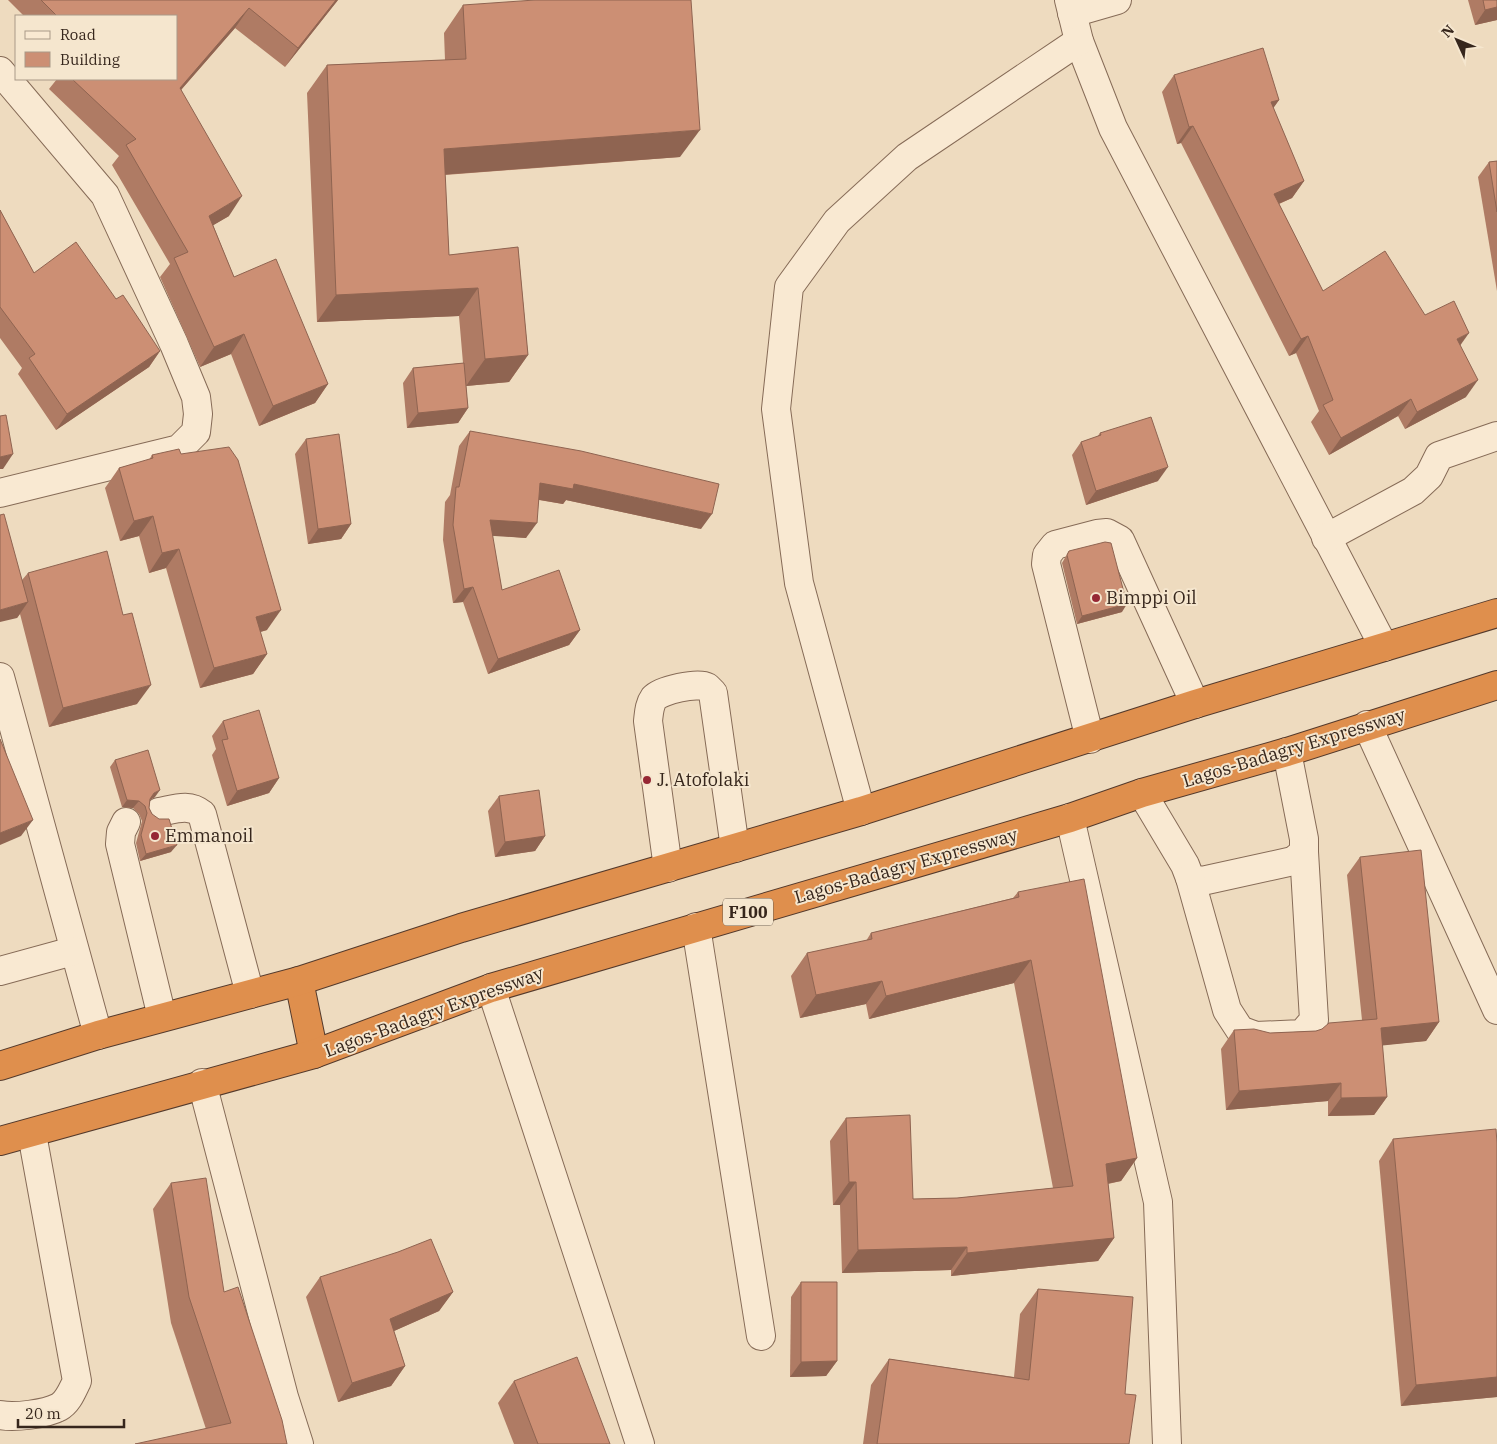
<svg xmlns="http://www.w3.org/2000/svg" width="1497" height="1444" viewBox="0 0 1497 1444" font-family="'IBM Plex Serif',serif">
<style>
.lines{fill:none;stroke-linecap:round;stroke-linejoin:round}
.minor-casing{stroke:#866b57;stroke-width:30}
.highway-casing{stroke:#543a2c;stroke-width:30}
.minor{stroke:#f9e9d2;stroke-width:28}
.highway{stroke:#df8f4d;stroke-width:28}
.wall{fill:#af7b64}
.shaded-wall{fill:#8f6451}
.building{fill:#cc8f74;stroke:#8f6451}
.poi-dot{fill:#962734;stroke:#f5e6ce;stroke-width:2}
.labels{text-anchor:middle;stroke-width:4;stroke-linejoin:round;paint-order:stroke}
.shield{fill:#f5e6ce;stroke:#6f6051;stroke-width:1}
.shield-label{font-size:16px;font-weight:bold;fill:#36261c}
.poi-label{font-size:18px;fill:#36261c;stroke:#f5e6ce;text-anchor:start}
.street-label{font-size:18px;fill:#36261c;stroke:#f5e6ce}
</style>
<rect width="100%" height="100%" fill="#eedbbf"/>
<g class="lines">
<g class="minor-casing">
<g id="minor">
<path d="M1069,0l10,41 34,87 271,519"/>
<path d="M1072,13l45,-13"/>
<path d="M0,71l105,124 69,149 22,53 2,17 -2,18 -17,17 -179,44"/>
<path d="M1326,538l87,-47 16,-15 10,-20 58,-20"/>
<path d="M0,677l98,358"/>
<path d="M1367,725l130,285"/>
<path d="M1090,739l-44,-175 1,-9 8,-10 42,-11 10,-1 13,7 75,164"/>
<path d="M1142,793l43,72 5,13 12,3 91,-20 11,-9v-13l-17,-87"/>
<path d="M861,811l-62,-228 -23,-174 13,-122 48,-66 70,-64 172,-116"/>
<path d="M159,812c16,-3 30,-9 43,2l48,180"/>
<path d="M1070,818l88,384 9,242"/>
<path d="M126,822l-5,10 -1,12 42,173"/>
<path d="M668,868l-20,-147c1,-8 1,-16 6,-23 7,-8 44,-16 53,-11 1,1 5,5 6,6l22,155"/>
<path d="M1190,878l37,132 13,20 16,6 46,-2 12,-14 -10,-168"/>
<path d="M696,927l65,409"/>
<path d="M0,971l73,-20"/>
<path d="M491,988l149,456"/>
<path d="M202,1083l82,314 15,47"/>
<path d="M0,1415c14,3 46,-1 59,-8 9,-5 13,-16 18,-26l-45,-247"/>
</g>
</g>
<g class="highway-casing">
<g id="highway">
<path d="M299,981l15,73"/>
<path d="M0,1066l98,-31 201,-54 162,-53 400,-117 334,-107 302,-91"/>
<path d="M0,1141l314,-87 177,-66 579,-170 72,-25 145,-41 210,-67"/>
</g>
</g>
<use href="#minor" class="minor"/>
<use href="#highway" class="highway"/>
</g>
<g class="wall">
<path d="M8,0h330l-53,67 -50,-39 -54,62 48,126 -16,9 21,52 94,107 -13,19 -56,23 -28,-72 -31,13 -40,-90 10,-13 -58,-99 7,-9 -70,-67 8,-10h119v-63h-152z"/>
<path d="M1468,0h29v20l-22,5z"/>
<path d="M463,5l217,152 -235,18 4,80 69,-8 10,108 -19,27 -43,4 2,22 -10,15 -51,5 -4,-45 10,-15 50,-5 -4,-47 -142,6 -10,-229 20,-28 118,-5 -1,-27z"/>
<path d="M1174,75l105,25 -6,8 31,73 -12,17 -13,6 44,87 102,24 35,31 6,51 -61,32 -7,-13 -69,39 -18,-33 8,-11 -23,-58 -7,3 -108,-213 -4,1 -15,-52z"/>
<path d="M1497,161v130l-19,-114 11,-15z"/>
<path d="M0,210l34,63 82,26 44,52 -11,16 -93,63 -38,-56 4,-6 -22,-30z"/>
<path d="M470,431l231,98 -135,-29 -3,4 -24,-4 -13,38 -34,-3 10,55 78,40 -11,15 -81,29 -25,-72 -10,1 -10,-63 2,-38 5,-7 9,-49z"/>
<path d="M1100,433l58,48 -72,24 -14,-50 9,-13 16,-5z"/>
<path d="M306,439l45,85 -10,15 -33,5 -13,-90z"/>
<path d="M181,454l86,176 -7,2 7,22 -14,20 -53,14 -34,-120 -17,5 -10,-37 -19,5 -15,-53 14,-20 30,-8 3,-5z"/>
<path d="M1069,551l53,61 -45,12 -15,-61z"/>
<path d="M28,573l109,131 -88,23 -29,-113 -3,4 5,-38z"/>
<path d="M223,721l56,57 -10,15 -42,13 -15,-51 4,-6 -4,-13z"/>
<path d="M115,760l40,37 -5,3 -1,8 22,44 -31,9 -4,-18 6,-22 -3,-7 -6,-6 -11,-1 -12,-40z"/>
<path d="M499,796l46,40 -10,15 -40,6 -7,-46z"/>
<path d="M1360,857l79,165 -13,19 -44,4 5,52 -13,18 -46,1v-15l-102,9 -5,-61 13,-19 36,3 46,-2 46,-11 -15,-145z"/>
<path d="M1018,892l119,266 -16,23 -13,3 6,54 -16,23 -147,15v-6l-109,3 -2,-68h-7l-3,-64 16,-23 67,81 44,-1 96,-10 -39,-205 -145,36 -3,-15 -66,14 -9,-42 16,-23 59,-12 5,-8 142,-35z"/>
<path d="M1393,1139l104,4v254l-96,9 -22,-245z"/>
<path d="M171,1183l53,109 63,152 -81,-15 -35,-106 -18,-114z"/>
<path d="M320,1277l133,15 -14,19 -45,20 11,35 -14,20 -53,16 -32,-105z"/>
<path d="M801,1282l36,79 -11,15 -36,1 1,-80z"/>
<path d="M1038,1289l87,105 4,50h-266l8,-59 18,-26 125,18 6,-63z"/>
<path d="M514,1381l96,63h-96l-16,-41z"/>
</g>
<g class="shaded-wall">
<path d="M336,0h2l-53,67 13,-19z"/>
<path d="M1497,7v13l-22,5 10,-15z"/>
<path d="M249,8l-14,20 -69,79 14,-19z"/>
<path d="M1279,100l-12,17 4,-15z"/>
<path d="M1193,126l-12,17 -4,1 12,-17z"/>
<path d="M700,130l-20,27 -255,19 19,-27z"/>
<path d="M1304,181l-12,17 -30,13 12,-17z"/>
<path d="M242,196l-13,20 -34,20 14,-20z"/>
<path d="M478,288l-19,28 -142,6 19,-27z"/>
<path d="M1469,333l-12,17v-11z"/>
<path d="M244,334l-13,20 -31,13 14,-20z"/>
<path d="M1308,336l-12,17 -7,3 12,-17z"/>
<path d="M160,351l-11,16 -93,63 11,-16z"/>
<path d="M528,355l-19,27 -43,4 19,-27z"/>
<path d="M1478,380l-12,17 -61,32 12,-17z"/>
<path d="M328,384l-13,19 -56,23 14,-20z"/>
<path d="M1411,399l-13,17 -69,39 12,-17z"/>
<path d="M468,408l-10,15 -51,5 11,-15z"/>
<path d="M13,454l-10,15h-3v-12z"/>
<path d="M1168,467l-10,14 -72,24 10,-14z"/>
<path d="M540,483l34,1 138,30 -11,15 -135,-29 -3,4 -34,-6z"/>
<path d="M153,516l-14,20 -19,5 14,-20z"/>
<path d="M490,520l47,3 -11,15 -47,-3z"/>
<path d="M351,524l-10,15 -33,5 10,-15z"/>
<path d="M179,549l-13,19 -17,5 13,-20z"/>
<path d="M473,587l-10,15 -10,1 11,-14z"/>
<path d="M28,602l-11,16 -17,4v-12z"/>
<path d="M1127,604l-5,8 -45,12 5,-8z"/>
<path d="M281,610l-14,20 -25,7 14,-20z"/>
<path d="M580,630l-11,15 -81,29 10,-15z"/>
<path d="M267,654l-14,20 -53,14 14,-20z"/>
<path d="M151,685l-14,19 -88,23 14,-19z"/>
<path d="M279,778l-10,15 -42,13 10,-15z"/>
<path d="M160,790l-5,7 -7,4 6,-8z"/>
<path d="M127,800l12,1 -6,7 -11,-1z"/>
<path d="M33,820l-12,16 -21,9v-12z"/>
<path d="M545,836l-10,15 -40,6 10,-15z"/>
<path d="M177,845l-6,7 -31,9 6,-7z"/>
<path d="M1031,960l-17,23 -145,36 17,-23z"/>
<path d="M882,981l-16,23 -66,14 16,-23z"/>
<path d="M1439,1022l-13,19 -58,6 13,-19z"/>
<path d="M1341,1083l-13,18 -102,9 13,-19z"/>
<path d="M1387,1097l-13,18 -46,1 13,-18z"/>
<path d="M1137,1158l-16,23 -31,6 16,-23z"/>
<path d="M849,1182h7l-16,23h-7z"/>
<path d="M1114,1238l-16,23 -147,15 16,-23z"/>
<path d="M967,1247l-16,23 -109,3 16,-23z"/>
<path d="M453,1292l-14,19 -63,28 14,-20z"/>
<path d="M837,1361l-11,15 -36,1 11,-15z"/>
<path d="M405,1366l-14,20 -53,16 14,-19z"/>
<path d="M1497,1377v20l-96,9 15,-21z"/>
</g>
<g class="building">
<path d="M41,0h295l-38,48 -49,-40 -69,80 62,108 -33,20 25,61 42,-18 52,125 -55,22 -29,-72 -30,13 -40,-89 14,-6 -62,-107 10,-6 -64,-60h104v-63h-119z"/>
<path d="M535,0h156l9,130 -256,19 5,106 69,-8 10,108 -43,4 -7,-71 -142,7 -9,-230 139,-6 -3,-54z"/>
<path d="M1483,0h14v7l-12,3z"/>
<path d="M1263,48l16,52 -8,2 33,79 -30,13 49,97 62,-40 40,64 29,-14 15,32 -12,6 21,41 -61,32 -6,-13 -70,39 -18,-33 10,-5 -25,-64 -7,3 -108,-213 -4,1 -15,-52z"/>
<path d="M1497,161v51l-8,-50z"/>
<path d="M0,210l34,63 42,-31 40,57 7,-4 37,56 -93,63 -38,-56 6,-4 -35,-47z"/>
<path d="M464,363l4,45 -50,5 -5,-45z"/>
<path d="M6,415l7,39 -13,3v-41z"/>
<path d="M1151,417l17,50 -72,24 -15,-49 20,-7 -1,-2z"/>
<path d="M470,431l111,20 138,33 -7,30 -138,-30 -1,5 -33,-6 -3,40 -47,-3 12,70 57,-20 21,60 -82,29 -25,-72 -9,2 -11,-64 3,-38h3z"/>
<path d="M339,434l12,90 -33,5 -12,-90z"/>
<path d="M229,447l9,13 43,150 -25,7 11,37 -53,14 -35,-119 -17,4 -9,-37 -19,5 -15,-53 34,-10 -1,-3 27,-6 2,5z"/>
<path d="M4,514l24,88 -28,8v-95z"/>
<path d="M1105,542l6,1 16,61 -45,12 -15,-61 2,-4z"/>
<path d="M107,551l16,64 9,-2 19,72 -88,23 -35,-135z"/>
<path d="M259,710l20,68 -42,13 -15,-51 6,-1 -5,-18z"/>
<path d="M0,739l33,81 -33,13z"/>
<path d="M148,750l12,40 -6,3 -4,6 -1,9 3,6 7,5h10l8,26 -31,9 -5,-19 6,-22 -2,-7 -6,-5 -12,-1 -12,-40z"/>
<path d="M539,790l6,46 -40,6 -6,-46z"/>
<path d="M1421,850l18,172 -58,6 6,69 -46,1v-15l-102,8 -5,-61 20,-1 16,4 46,-2 6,-2 7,-6 48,-4 -17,-162z"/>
<path d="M1084,879l53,279 -31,6 8,74 -147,15v-6l-109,3 -2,-68h-7l-3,-64 64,-3 3,84 44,-1 116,-12 -42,-226 -145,36 -4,-15 -66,14 -9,-42 65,-14 -1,-6 148,-36 -1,-5z"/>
<path d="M1496,1129l1,14v234l-81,8 -23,-246z"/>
<path d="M206,1178l18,114 14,-5 44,133 5,24h-152l96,-21 -42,-126 -18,-114z"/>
<path d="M431,1239l22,53 -63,27 15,47 -53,17 -32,-106 78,-25z"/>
<path d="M801,1282h36v79l-36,1z"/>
<path d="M1038,1289l95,8 -8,97 11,1 -7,49h-252l12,-85 140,21z"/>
<path d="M577,1357l33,87h-72l-24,-63z"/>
</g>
<g class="poi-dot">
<circle cx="1096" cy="598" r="5"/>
<circle cx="647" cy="780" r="5"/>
<circle cx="155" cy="836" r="5"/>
</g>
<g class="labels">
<rect class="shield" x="723" y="898.5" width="50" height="27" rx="4"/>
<g class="shield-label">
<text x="748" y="918">F100</text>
</g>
<g class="poi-label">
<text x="1106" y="604">Bimppi Oil</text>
<text x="657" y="786">J. Atofolaki</text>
<text x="165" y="842">Emmanoil</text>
</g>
<g class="street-label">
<text transform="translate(1294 748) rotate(-17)" y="6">Lagos-Badagry Expressway</text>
<text transform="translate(906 866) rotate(-16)" y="6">Lagos-Badagry Expressway</text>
<text transform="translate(434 1012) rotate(-20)" y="6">Lagos-Badagry Expressway</text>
</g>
</g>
<rect x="15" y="15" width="162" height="65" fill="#f5e6ce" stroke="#a99987"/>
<rect x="25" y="31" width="25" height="8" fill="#f9e9d2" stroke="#a99987"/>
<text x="60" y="40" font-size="15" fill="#36261c">Road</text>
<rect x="25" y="52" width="25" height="15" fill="#cc8f74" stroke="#a99987"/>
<text x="60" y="65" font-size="15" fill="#36261c">Building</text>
<g transform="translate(1457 40) rotate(314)" stroke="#f5e6ce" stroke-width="4" paint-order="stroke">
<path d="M0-4L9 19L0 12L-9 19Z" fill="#36261c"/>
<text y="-8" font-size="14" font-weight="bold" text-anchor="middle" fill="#36261c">N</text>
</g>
<path d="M18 1419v8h106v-8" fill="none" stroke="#36261c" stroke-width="2.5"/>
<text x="25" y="1419" font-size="15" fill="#36261c" stroke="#f5e6ce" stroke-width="4" paint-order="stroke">20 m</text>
</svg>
